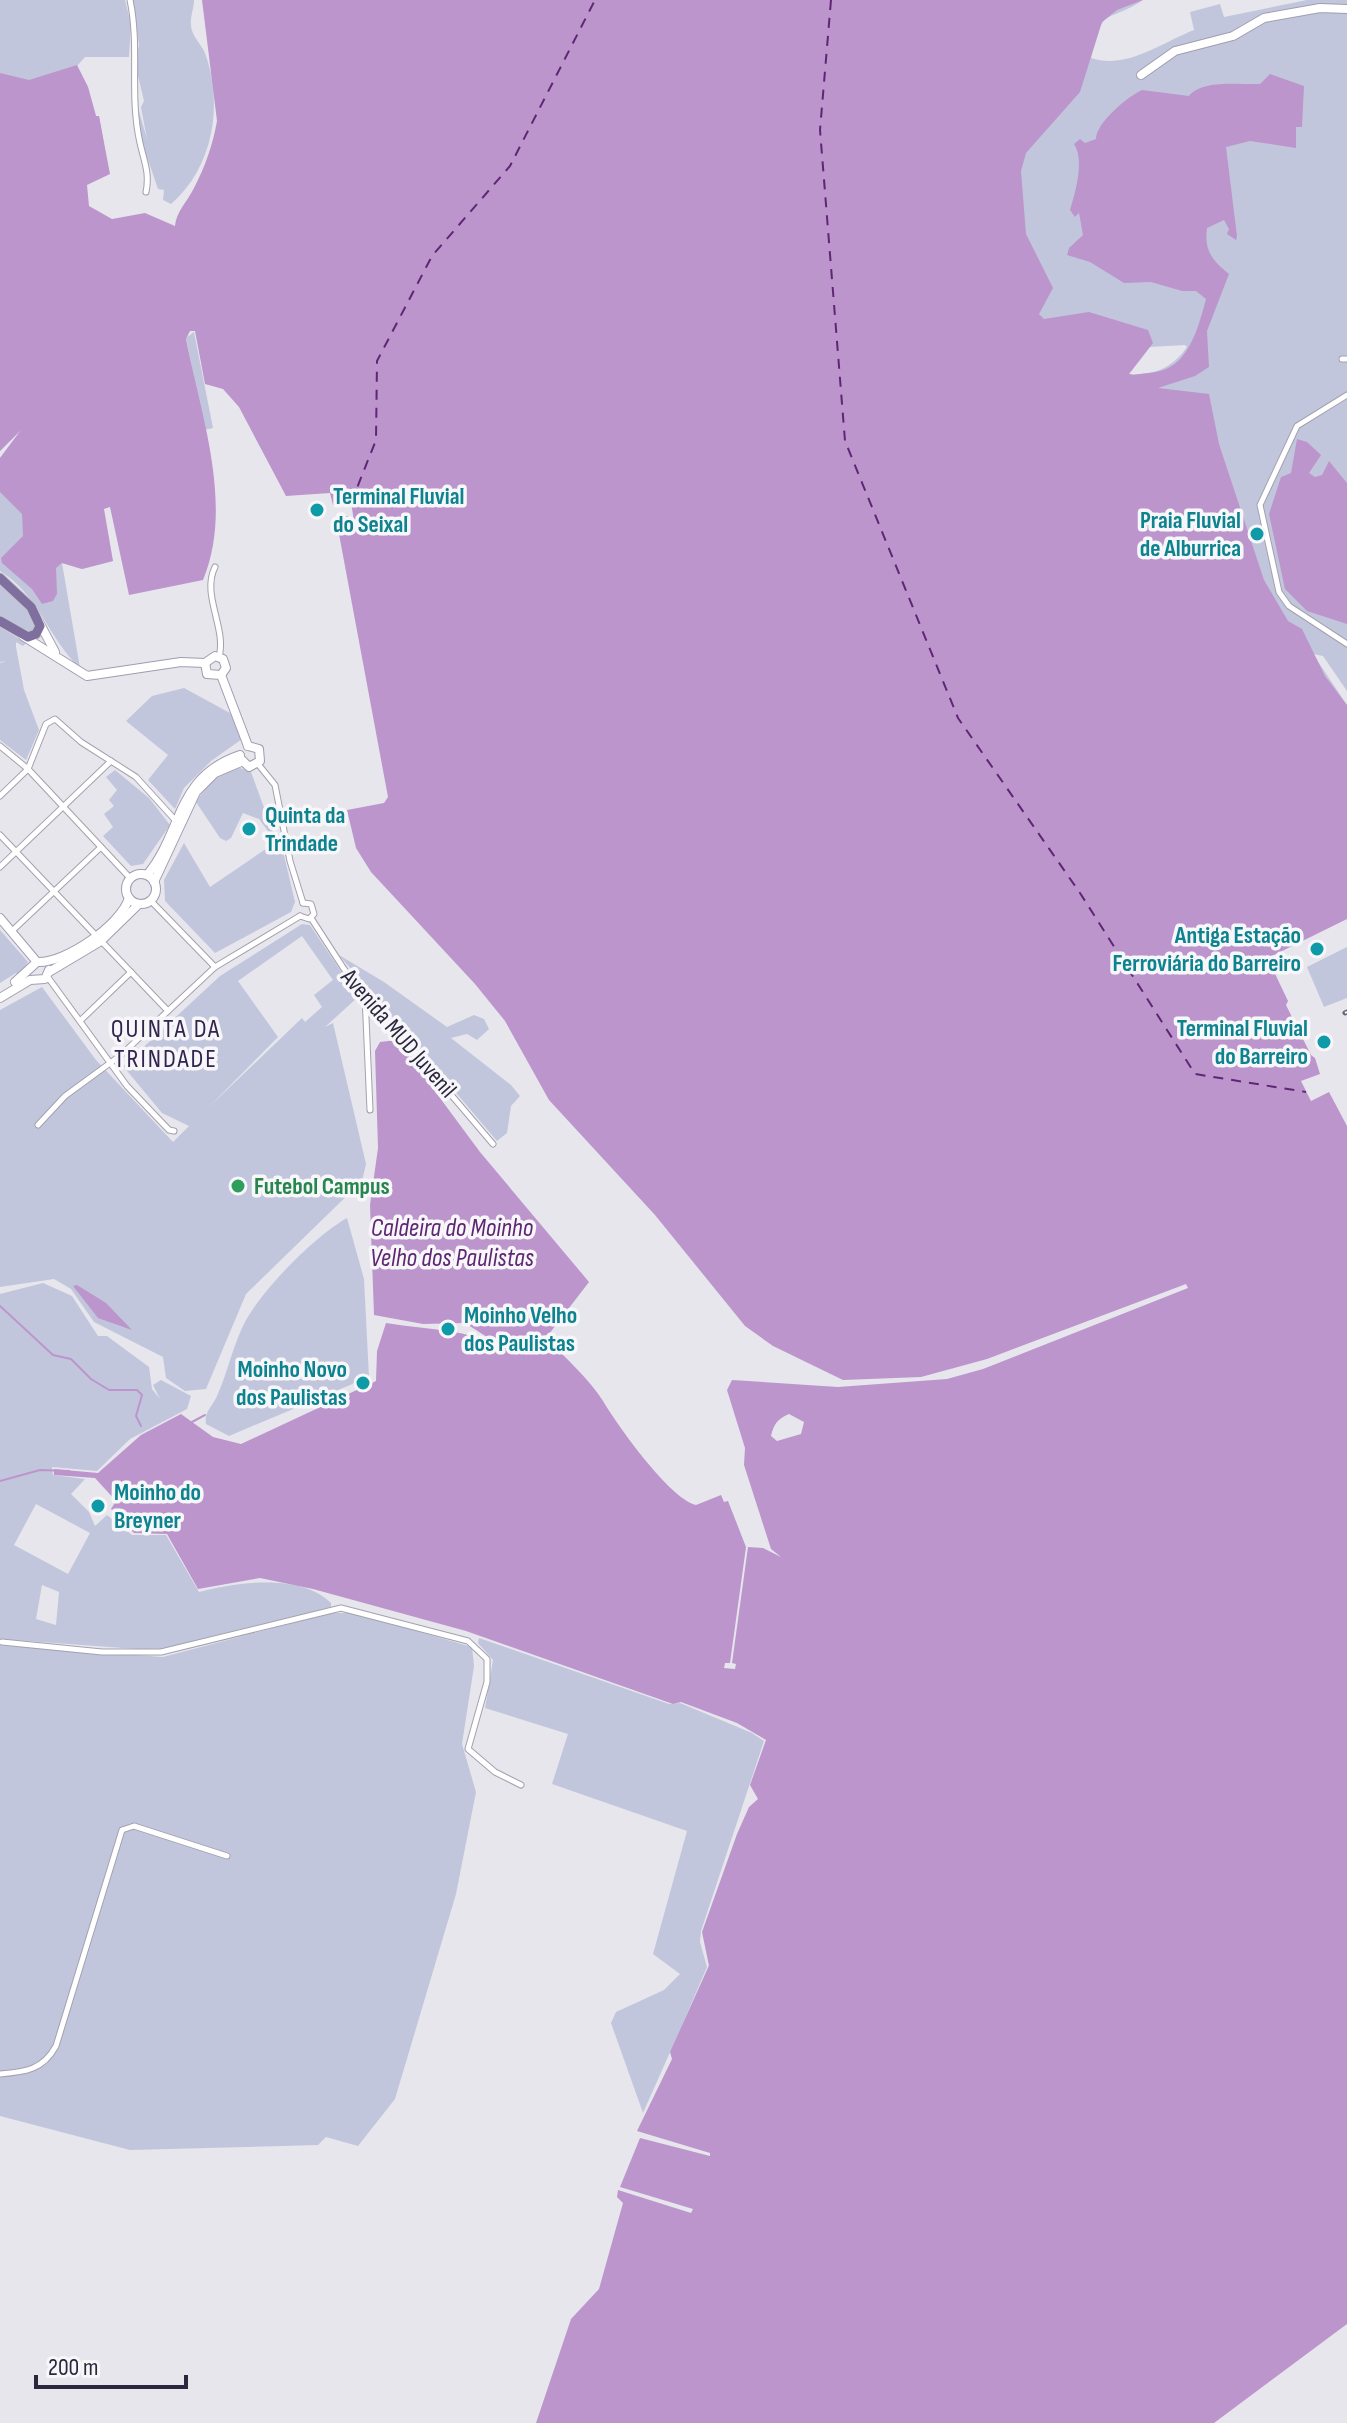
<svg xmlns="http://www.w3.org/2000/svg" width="1347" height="2423" viewBox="0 0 1347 2423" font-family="'Sofia Sans Condensed',sans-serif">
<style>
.green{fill:#c2c6dc;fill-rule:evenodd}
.water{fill:#bc95cc;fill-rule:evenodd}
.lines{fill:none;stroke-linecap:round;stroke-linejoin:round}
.stream{stroke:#bc95cc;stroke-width:2}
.ferry{stroke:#5f2674;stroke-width:2;stroke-dasharray:10 8;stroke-linecap:butt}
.street-casing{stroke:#a4a1ae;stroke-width:7}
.secondary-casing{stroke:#a19db0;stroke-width:10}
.primary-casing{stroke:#c4c3c9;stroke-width:11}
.street{stroke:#fff;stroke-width:5}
.secondary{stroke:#fff;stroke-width:8}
.primary{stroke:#7e6f9e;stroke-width:9}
.rail-casing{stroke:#686279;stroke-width:5}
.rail{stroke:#f7f7fa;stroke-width:2;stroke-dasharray:6;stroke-linecap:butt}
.culture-dot{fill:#0f9aa8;stroke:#f7f7fa;stroke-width:3}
.leisure-dot{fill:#2e9e5b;stroke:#f7f7fa;stroke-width:3}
.labels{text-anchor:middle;stroke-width:7;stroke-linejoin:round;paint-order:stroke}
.culture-label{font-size:24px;font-weight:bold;fill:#0d838f;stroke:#f7f7fa;text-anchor:start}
.street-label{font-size:24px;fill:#2d273e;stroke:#f7f7fa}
.leisure-label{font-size:24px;font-weight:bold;fill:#27864d;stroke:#f7f7fa;text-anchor:start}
.neighbourhood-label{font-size:26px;letter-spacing:2px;fill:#32244e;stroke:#f7f7fa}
.water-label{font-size:26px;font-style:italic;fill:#5f2674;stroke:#f7f7fa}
</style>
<rect width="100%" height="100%" fill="#e7e6ed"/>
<g class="green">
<path d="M0,0h125l6,24 -2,33h-44l-8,9 11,21 8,29h3l7,41 -106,6zM63,80l11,11v15l-52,36 -8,-5z"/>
<path d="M132,0h62c0,8 -4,17 -3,25 0,10 10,19 14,28 19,52 8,115 -34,151l-8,-4 1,-10 -6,-1 -16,-47 -4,-34 9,31 -6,-32 3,-6 -9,-38 4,-18z"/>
<path d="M1143,0c-38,25 -40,4 -52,58 35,12 70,-15 103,-28l-4,-18 30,-8 4,13 83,-17h40v691l-24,-35 -10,-2 34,51 -354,-431 6,-72 45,-173zM1185,345l2,2c-14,20 -32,29 -58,27l21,-27z"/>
<path d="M194,332l19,96 -9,2 -18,-92z"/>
<path d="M0,348l113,213 -31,8 -20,-6 18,105c-32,-30 -41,-73 -80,-97v-113l21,-28 -21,21z"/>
<path d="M0,581l30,28 6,16 -5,7 -31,-14z"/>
<path d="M0,627l26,16 -3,3 -7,-4v5l8,43 15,40 -13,30 -26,-20v-77l6,-2 -6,1z"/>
<path d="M184,688l46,25 12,26 -31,22 -27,27 -9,21 -27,-29 20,-25 -42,-34 26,-25z"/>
<path d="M240,768l11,4 23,63 5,-1 16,68 -4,10 -76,41 -50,-52 -1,-21 20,-37 26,44 66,-45 -17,-23 -16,-6 -12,25 -5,3 -6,-3 -24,-36c10,-15 24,-32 44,-34z"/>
<path d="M115,770l34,28 21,27 -27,39 -12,2 -28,-30 10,-9 -9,-13 10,-8 -5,-6 8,-10 -11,-13z"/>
<path d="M302,924l8,1 48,72 -33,30 8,-4 33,141 -4,17 -116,113 -40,95 -21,2 -19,-13 -3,-21 -69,-35 -23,-33 -17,-10 -54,8v-277l42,-23 54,73 77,82 16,-16 -27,-13 -39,-47 97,-90zM302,936l31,44 -19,15 8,12 -17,15 -3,-4 -92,88 68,-69 -40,-56z"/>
<path d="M0,930l28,32 -9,14 -3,-3 -16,10z"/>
<path d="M1347,947v51l-23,9 -17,-40z"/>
<path d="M339,955l45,27 63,45 27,-12 10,4 5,10 -12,11 -10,-6 -16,4 60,47 9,11 -9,10 -4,27 -10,8z"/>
<path d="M347,1218l17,61 5,98 -140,59 -23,-12c-2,-12 6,-17 11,-28 11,-24 16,-52 29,-76 18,-32 69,-84 101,-102z"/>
<path d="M43,1283l29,13 26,40h9l42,31 3,22 8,10 -7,-14 8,-5 30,16 -4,13 -57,30 -33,32 -45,-4 1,8 32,4 -14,15 18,18 6,14 12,-11 25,20h34l33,57c38,-10 102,-19 132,11v4l-148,39 -33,4 -150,-11v-345zM36,1504l54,29 -22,41 -54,-29zM42,1585l17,7 -3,33 -20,-6z"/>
<path d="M330,1613h24l118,34 2,19 -12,78 14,48 -20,102 -61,205 -37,47 -32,-9 -8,8 -188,5 -130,-34v-471l163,12z"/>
<path d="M479,1638l190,66 11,-1 72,30 12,8 -63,190 -1,11 7,25 -28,65 114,-255 -119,281 -3,-8 -28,63 -32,-90 5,-11 48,-22 16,-16 -27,-20 34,-123 -135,-47 16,-50 -83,-26 8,-48 -15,-17z"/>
</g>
<g class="water">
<path d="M202,0h941l-26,10 -15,12 -22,70 -54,61 -5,18 5,63 27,54 -14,26 5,5 45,-7 59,18 5,13 -24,31 5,1c10,-2 23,-2 32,-6 25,-10 34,-48 40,-70l-10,-8h-14l-31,-9 -27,1 -34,-21 -23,-7 2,-7 14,-13 -4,-22 -4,4 -5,-7c5,-17 15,-49 4,-66l6,-5 5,4 11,-4c0,-16 31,-42 46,-49l47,6c13,-17 52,-11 71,-12l10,-10 34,12 -2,41h-6v21l-46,-7 -24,6 11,89 -1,4 -9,-6 2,-5 -5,-9 -17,8c-3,23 5,32 22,46l-22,57 2,36 -14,9 -37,12 51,6 10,50 45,136 24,41 14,8 23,47 22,29v214l-75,37 -6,-1 22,46 -2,4 25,50 4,3 5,16 -19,7 10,20 18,-9 18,34v1198l-133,99h-678l35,-104 28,-30 24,-86 -6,-6 1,-7 73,23 2,-4 -73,-22 20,-49 70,18v-3l-73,-22 35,-72 -2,-7 39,-86 -7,-34 35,-98 12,-27 9,-8 -8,-14 16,-45 -29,-17 -56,-21 -8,2 -207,-73 -153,-42 -53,-11 -62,11 -31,-55 -33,-1 -23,-24 5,-8 -21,-23 -41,-3v-6l44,4 43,-38 40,-21 32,23 28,7 135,-63 1,-30 9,-28c23,4 45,5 68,9 37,6 56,25 96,9 17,19 40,39 53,60 15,25 66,97 93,104l25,-10 3,7 4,-1 18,46 -16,116h-5l-1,5 11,1 1,-5 -4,-1 16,-116 15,1 18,9 -10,-8 -27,-84 1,-17 -18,-58 5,-10 106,7 109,-8 36,-10 205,-81 -2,-4 -199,75 -66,18 -78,3 -70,-34 -28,-20 -90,-111 -106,-115 -44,-79 -30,-37 -104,-112 -15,-24 -9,-38 37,-7 4,-6 -52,-279 12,-2 1,6 5,-1 -4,-25 -6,1 1,6 -12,2 -3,-12 -44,3 -47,-89 -16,-18 -18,-5 -10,-53h-5l-4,8c15,77 48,166 17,241l-74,15 -19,-88 -6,2 9,52 -31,8 -20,-6 -6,5 1,26 -4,7 -11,3 -10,-15 -30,-26 -1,-5 22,-22 -1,-22 -22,-22v-34l21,-28 -21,21v-378l29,7 48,-15 11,22 8,29h3l11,58 -23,11 2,21 23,13 33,-6 30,13c1,-14 12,-24 19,-38 11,-21 19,-44 23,-67zM789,1414l15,8 -3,12 -24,7 -6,-5c3,-13 7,-17 18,-22z"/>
<path d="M1297,439l10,3 14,13 -12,18 6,4 7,-2 7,-14 18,22v141l-40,-13 -22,-22 -16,-75 12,-37 10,-4z"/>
<path d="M397,1040l83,112 109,130 -40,52 -25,8 -37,-5 -22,-14 -42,1 -49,-9 -4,-110 8,-57 -3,-97 5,-9z"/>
<path d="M77,1285l29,18 26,27 -34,-12 -25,-32z"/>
</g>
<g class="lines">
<g class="stream">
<path d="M0,1306l53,49 18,4 20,20 18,11h28l5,5 -6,21 5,10"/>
<path d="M192,1422l13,-7"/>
<path d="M0,1481l40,-11 29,1"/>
</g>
<g class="ferry">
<path d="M831,0l-11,130 25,311 113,277 122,175 115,181 111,18"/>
<path d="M351,503l25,-63 1,-79 55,-105 78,-90 85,-166"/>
</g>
<g class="street-casing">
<g id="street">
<path d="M130,0c10,47 -1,95 10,143 4,18 10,30 6,49"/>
<path d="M1342,359h5"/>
<path d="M1347,395l-50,31 -37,79 19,87 10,14 58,38"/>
<path d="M215,567c-14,28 12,61 4,90"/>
<path d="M0,746l28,23 103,110"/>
<path d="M258,764l17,21 15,76 13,42"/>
<path d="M0,796l28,-27 18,-45 9,-5 26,23 55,35 40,44"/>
<path d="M0,835l168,176"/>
<path d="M0,867l111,-106"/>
<path d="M151,901l64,66"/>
<path d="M300,916l9,3 5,-5 -3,-10 -8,-1"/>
<path d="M311,918l33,51 149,175"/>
<path d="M12,931l89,-84"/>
<path d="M47,976l80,110 42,44 5,1"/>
<path d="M365,995l5,115"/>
<path d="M81,1020l50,-48"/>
<path d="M38,1125l27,-29 56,-41 94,-88 85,-51"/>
<path d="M2,1642l100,10h59l180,-44 127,33 19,18v23l-19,67 27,23 26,13"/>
<path d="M0,2074c25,-2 43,-4 56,-28l66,-216 12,-4 93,30"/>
</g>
</g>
<g class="secondary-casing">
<g id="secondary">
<path d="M1141,75l34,-24 58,-15 31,-18 56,-10 27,1"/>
<path d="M39,622l16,30"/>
<path d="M23,636l64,40 94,-14 24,1"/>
<path d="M205,663l10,-7 8,3 3,9 -5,7"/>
<path d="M205,663l2,11 14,1"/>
<path d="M221,675l27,71"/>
<path d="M240,758l9,9 11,-6 -1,-12 -11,-3"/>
<circle cx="141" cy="889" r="15"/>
<path d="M147,875c37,-45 28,-98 93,-120"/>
<path d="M154,882l42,-90 19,-19 26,-11"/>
<path d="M0,918l37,44"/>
<path d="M37,962c27,2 84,-37 92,-64"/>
<path d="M49,972l52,-31 38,-37"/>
<path d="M15,982l22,-20"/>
<path d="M0,998l30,-18 15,-1 4,-9"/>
</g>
</g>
<g class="primary-casing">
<path id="primary" d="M0,578l31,29 9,19 -4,8 -8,3 -28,-16"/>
</g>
<use href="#street" class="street"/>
<use href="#secondary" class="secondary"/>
<use href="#primary" class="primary"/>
<g class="rail-casing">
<path id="rail" d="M1345,1013l2,-1"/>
</g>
<use href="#rail" class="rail"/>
</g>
<g class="culture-dot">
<circle cx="317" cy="510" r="8"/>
<circle cx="1257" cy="534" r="8"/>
<circle cx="249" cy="829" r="8"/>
<circle cx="1317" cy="949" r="8"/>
<circle cx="1324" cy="1042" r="8"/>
<circle cx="448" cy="1329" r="8"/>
<circle cx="363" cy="1383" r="8"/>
<circle cx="98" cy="1506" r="8"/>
</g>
<circle class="leisure-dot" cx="238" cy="1186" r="8"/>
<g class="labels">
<g class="culture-label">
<text x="333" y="504">Terminal Fluvial<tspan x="333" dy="28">do Seixal</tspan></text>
<text x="1241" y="528" text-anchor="end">Praia Fluvial<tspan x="1241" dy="28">de Alburrica</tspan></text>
<text x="265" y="823">Quinta da<tspan x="265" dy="28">Trindade</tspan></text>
<text x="1301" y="943" text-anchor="end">Antiga Estação<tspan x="1301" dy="28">Ferroviária do Barreiro</tspan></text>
<text x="1308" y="1036" text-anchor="end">Terminal Fluvial<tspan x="1308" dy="28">do Barreiro</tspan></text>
<text x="464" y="1323">Moinho Velho<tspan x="464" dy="28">dos Paulistas</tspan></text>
<text x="347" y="1377" text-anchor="end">Moinho Novo<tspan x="347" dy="28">dos Paulistas</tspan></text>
<text x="114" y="1500">Moinho do<tspan x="114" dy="28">Breyner</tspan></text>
</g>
<g class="street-label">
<text transform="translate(399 1033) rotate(49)" y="8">Avenida MUD Juvenil</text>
</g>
<g class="leisure-label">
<text x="254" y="1194">Futebol Campus</text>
</g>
<g class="neighbourhood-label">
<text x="166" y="1037">QUINTA DA<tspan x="166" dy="30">TRINDADE</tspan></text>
</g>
<g class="water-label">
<text x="452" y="1236">Caldeira do Moinho<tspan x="452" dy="30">Velho dos Paulistas</tspan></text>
</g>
</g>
<path d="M36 2375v12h150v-12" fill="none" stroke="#2d273e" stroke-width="4"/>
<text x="48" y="2375" font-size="24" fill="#2d273e" stroke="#f7f7fa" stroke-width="6" paint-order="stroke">200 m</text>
</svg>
